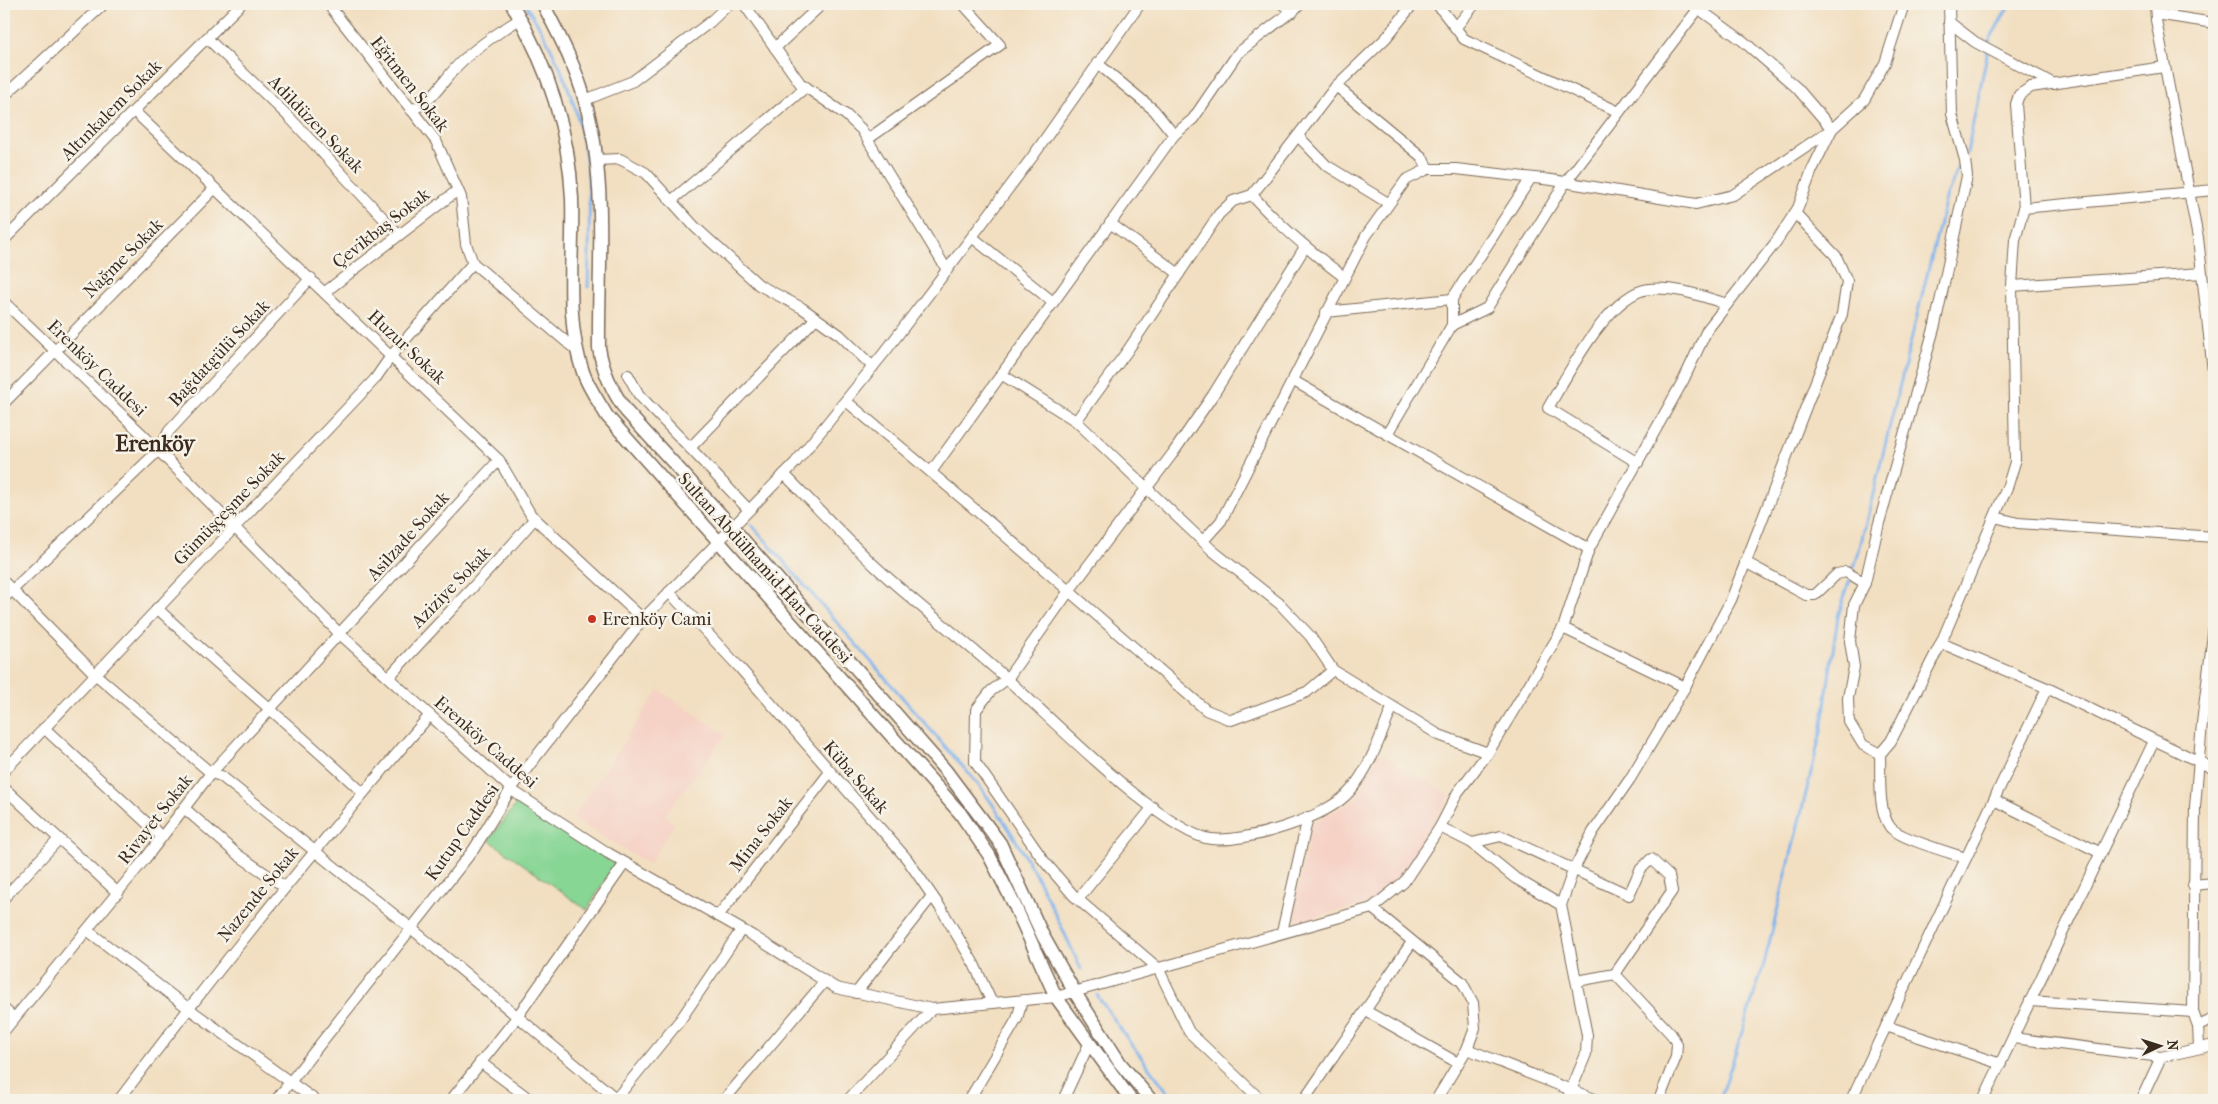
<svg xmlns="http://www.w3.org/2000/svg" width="2218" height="1104" viewBox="0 0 2218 1104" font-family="'IM FELL French Canon',serif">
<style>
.built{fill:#f6d1c5}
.green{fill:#87d694;stroke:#618059}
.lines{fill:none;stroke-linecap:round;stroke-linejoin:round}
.stream{stroke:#80b4ed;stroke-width:3}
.minor-casing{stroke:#7b6957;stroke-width:12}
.major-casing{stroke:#7b6957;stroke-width:15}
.minor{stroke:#fff;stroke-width:10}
.major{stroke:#fff;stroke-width:12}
.poi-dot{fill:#c8321e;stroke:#f7f3e8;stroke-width:2}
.labels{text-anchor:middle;stroke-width:5;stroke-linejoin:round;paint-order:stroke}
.street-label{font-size:18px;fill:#3b2a1e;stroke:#f7f3e8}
.poi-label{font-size:18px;fill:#3b2a1e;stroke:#f7f3e8;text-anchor:start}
.district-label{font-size:22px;font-weight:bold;fill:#3b2a1e;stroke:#f7f3e8}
</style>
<rect width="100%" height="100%" fill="#f7f3e8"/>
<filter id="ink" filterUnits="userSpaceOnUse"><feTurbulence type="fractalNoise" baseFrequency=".02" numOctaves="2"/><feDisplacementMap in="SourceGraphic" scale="10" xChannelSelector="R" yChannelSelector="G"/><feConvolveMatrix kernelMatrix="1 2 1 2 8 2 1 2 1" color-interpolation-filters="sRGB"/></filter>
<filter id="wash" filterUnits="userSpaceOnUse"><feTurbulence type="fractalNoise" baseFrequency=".0096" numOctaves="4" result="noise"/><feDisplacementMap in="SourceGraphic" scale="20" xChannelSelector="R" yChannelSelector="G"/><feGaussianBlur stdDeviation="1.12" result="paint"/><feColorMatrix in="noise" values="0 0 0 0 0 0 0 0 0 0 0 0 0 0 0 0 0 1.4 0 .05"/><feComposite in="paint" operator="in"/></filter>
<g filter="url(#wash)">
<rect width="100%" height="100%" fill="#f2dfc1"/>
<g class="built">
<path d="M659,690l67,45 -61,80 9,9 -25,40 -77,-46z"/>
<path d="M1379,753l71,42 -50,84 -25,23 -79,20 -4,-5 20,-94 43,-23z"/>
</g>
<path class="green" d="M517,803l98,61 -28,46 -98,-70z"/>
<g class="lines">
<g class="stream">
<path d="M525,4c34,50 58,110 63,171 3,37 1,75 0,112"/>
<path d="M1967,153l23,-114 20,-35"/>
<path d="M751,524l226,259c44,57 74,120 104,186"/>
<path d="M1097,995l34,49 43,56"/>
<path d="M1720,1100l44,-136 57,-232 17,-116 20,-61 88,-357 12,-31 4,-4"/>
</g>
</g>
</g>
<g filter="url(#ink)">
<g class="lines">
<g class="minor-casing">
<g id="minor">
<path d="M328,4l108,137 25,56 5,47 7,19 103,87"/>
<path d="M744,4l56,79 46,32 15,14 86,141"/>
<path d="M1282,4l11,8"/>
<path d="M1437,4l27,35 155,73"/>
<path d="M1949,4l3,110 13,46 2,16 -32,149 -56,198 -14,60 -11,22 -4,36 4,26 -6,31 1,24 14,23 17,9 11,-13 50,-98 106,45 167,81"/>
<path d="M2155,4l1,16 42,218 16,142"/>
<path d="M2156,14l58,9"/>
<path d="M1949,22l26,20 79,42"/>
<path d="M1456,27l19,-23"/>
<path d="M207,38l83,80 109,117"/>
<path d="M775,48l47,-44"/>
<path d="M1097,63l57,47 20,25"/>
<path d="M2164,67l-133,20 -12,8 -3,9 8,104 190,-18"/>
<path d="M1336,86l86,71 6,12"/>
<path d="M4,96l100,-92"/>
<path d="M585,100l48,-19 77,-59 19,-18"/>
<path d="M411,110c24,-9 32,-31 50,-48 18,-17 38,-30 59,-43"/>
<path d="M134,111l365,349 32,55 112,104"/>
<path d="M1298,136l28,29 62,38"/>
<path d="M868,139l132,-94 -37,-41"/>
<path d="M596,160l24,-1 26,14 49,54 64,58 43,23 38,27 33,32"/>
<path d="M1252,195c27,31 59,57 92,82"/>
<path d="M671,201l135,-114"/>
<path d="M1110,223l69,51"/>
<path d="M972,237l81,65"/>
<path d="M4,240l237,-236"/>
<path d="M2012,286l190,-13"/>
<path d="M325,292l133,-102"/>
<path d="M4,302l136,130 200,202 176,159 92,60 145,83 83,52 96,21 124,-12 316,-89 32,-26 36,-55 18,-35 30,-39 75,-125 26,-79 95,-170 23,-49 69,-88 22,-34 14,-38 20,-41 -35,-41 -54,-47 -51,-37"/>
<path d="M1326,312l126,-13"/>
<path d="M1452,325l35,-17 78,-125 137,-179"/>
<path d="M1001,374l75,47 137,130 67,53 30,32 23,34 106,65 49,18"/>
<path d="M628,375l11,20 51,53 126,-130"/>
<path d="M1292,380l297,169"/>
<path d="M846,401l125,105 235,204 25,10 76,-28 26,-22"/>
<path d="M4,403l210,-214"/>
<path d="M1076,421l52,-71 91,-136 14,-13 19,-6 84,-109 50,-48 27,-34"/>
<path d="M1387,434l65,-109v-26l79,-121"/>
<path d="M690,448l59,62"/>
<path d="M1638,463l-90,-55c19,-32 61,-115 101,-119 27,-3 52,7 78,15"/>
<path d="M931,472l243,-337 19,-16 45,-66 63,-49"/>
<path d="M784,474c31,31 60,63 92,93 42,39 89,74 132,113 40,35 156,154 203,159 35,4 116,-21 139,-48 20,-23 31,-56 42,-83"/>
<path d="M1995,517l23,6 196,14"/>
<path d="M1203,541l18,-20 145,-285 40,-56 22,-11h28l96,11 144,24 37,-9 99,-66 32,-29 21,-37 19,-59"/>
<path d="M1745,562l61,33h9l22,-21 9,-2 19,11"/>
<path d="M4,582l91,92 116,99 10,3 191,153 206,171"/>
<path d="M669,592l70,75 168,192 35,51 32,54 18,39"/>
<path d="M4,598l155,-148 10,-19 142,-153"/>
<path d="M157,608c67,64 139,121 206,185"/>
<path d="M1563,628l122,59 46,-87 111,-286 5,-33 -11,-25 -41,-43"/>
<path d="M1941,643l67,-158 7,-23 -3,-176 3,-46 9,-32"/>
<path d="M389,677c48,-54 100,-104 146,-159"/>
<path d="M44,728l118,109"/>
<path d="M1880,754c1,21 -3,55 10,73 8,11 61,26 76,31"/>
<path d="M4,771l371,-392 16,-23 82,-93"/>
<path d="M4,788l114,105"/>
<path d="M1994,800l107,53"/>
<path d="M184,808l54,47 47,32"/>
<path d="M1440,827l32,16 43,35 46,27"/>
<path d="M1472,843l29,-7 128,59 11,-25 11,-11 18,17 3,15 -57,83 -38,7"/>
<path d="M2193,885l21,-2"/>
<path d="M4,898l55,-59"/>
<path d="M1078,899l75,-92"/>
<path d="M1372,908l90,74 11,21 2,25 -8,21 -31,51"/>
<path d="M718,916l112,-144"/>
<path d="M87,930l101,78 127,92"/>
<path d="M1282,932l26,-115"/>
<path d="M1615,974l56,60 6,10 -1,13 -17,43"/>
<path d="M856,993l76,-97"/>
<path d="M2030,1001l163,11"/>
<path d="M4,1009l10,9"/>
<path d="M1366,1011l92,52"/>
<path d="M1886,1026l115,38"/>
<path d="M2198,1026l16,-7"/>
<path d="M4,1031l141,-172 66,-86 288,-313"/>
<path d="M2013,1038l148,19 53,-12"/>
<path d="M2199,1047l-1,-21 -5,-14 2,-205 7,-84 12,-97"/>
<path d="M1467,1049l130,51"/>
<path d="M480,1062l51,38"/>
<path d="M119,1100c99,-132 203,-260 311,-385"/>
<path d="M276,1100l198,-251 37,-60 132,-170 152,-156 93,-115 145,-192 107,-152"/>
<path d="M451,1100l66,-83 108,-154"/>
<path d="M615,1100l66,-81 60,-89"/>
<path d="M724,1100l101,-119"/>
<path d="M848,1100l84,-91"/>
<path d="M969,1100l48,-81 5,-18"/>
<path d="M1063,1100l26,-56"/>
<path d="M1261,1100l-72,-68 -31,-64 -84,-72 -30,-35 -69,-99 1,-52 15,-19 16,-12 62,-88 104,-138 40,-58 92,-148"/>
<path d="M1304,1100l108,-158"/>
<path d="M1567,1100l19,-46 1,-19 -26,-130 12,-34 20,-39 37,-53 55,-92"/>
<path d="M1851,1100l196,-412"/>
<path d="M1983,1100l171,-359"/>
<path d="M2141,1100l20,-43"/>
</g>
</g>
<g class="major-casing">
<g id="major">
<path d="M512,4c34,59 57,126 60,194 2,57 -8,120 11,174 5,15 16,30 24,44l353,397 29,42 25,49 42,93 75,103"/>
<path d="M543,4c16,31 33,63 42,97 23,80 13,165 14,247 4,24 13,43 27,63l106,116 214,244 54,72 43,93 31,55 46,72 31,37"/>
</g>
</g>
<use href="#minor" class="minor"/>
<use href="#major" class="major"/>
</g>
</g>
<circle class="poi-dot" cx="592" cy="619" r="5"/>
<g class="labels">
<g class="street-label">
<text transform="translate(410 84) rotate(52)" y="6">Eğitmen Sokak</text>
<text transform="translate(111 110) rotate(-45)" y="6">Altınkalem Sokak</text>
<text transform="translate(316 124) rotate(46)" y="6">Adildüzen Sokak</text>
<text transform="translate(381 228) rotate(-38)" y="6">Çevikbaş Sokak</text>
<text transform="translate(123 258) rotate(-45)" y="6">Nağme Sokak</text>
<text transform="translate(407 347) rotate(43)" y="6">Huzur Sokak</text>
<text transform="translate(219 353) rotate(-47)" y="6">Bağdatgülü Sokak</text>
<text transform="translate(97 368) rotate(44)" y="6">Erenköy Caddesi</text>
<text transform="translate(229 508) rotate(-46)" y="6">Gümüşçeşme Sokak</text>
<text transform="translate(408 536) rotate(-48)" y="6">Asilzade Sokak</text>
<text transform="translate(765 568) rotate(48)" y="6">Sultan Abdülhamid Han Caddesi</text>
<text transform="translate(451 587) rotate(-46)" y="6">Aziziye Sokak</text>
<text transform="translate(486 742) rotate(41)" y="6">Erenköy Caddesi</text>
<text transform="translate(856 777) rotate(49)" y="6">Küba Sokak</text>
<text transform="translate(155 819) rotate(-52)" y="6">Rivayet Sokak</text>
<text transform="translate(462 832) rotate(-55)" y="6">Kutup Caddesi</text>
<text transform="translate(761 834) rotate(-52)" y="6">Mina Sokak</text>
<text transform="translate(258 894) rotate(-51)" y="6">Nazende Sokak</text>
</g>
<g class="poi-label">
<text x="602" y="625">Erenköy Cami</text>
</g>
<g class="district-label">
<text x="155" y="451">Erenköy</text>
</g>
</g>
<rect width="2218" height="1104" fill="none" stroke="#f7f3e8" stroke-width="20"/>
<g transform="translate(2160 1046) rotate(86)" stroke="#f7f3e8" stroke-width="4" paint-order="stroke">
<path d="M0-4L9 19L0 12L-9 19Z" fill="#3b2a1e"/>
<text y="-8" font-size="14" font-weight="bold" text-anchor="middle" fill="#3b2a1e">N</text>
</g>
</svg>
